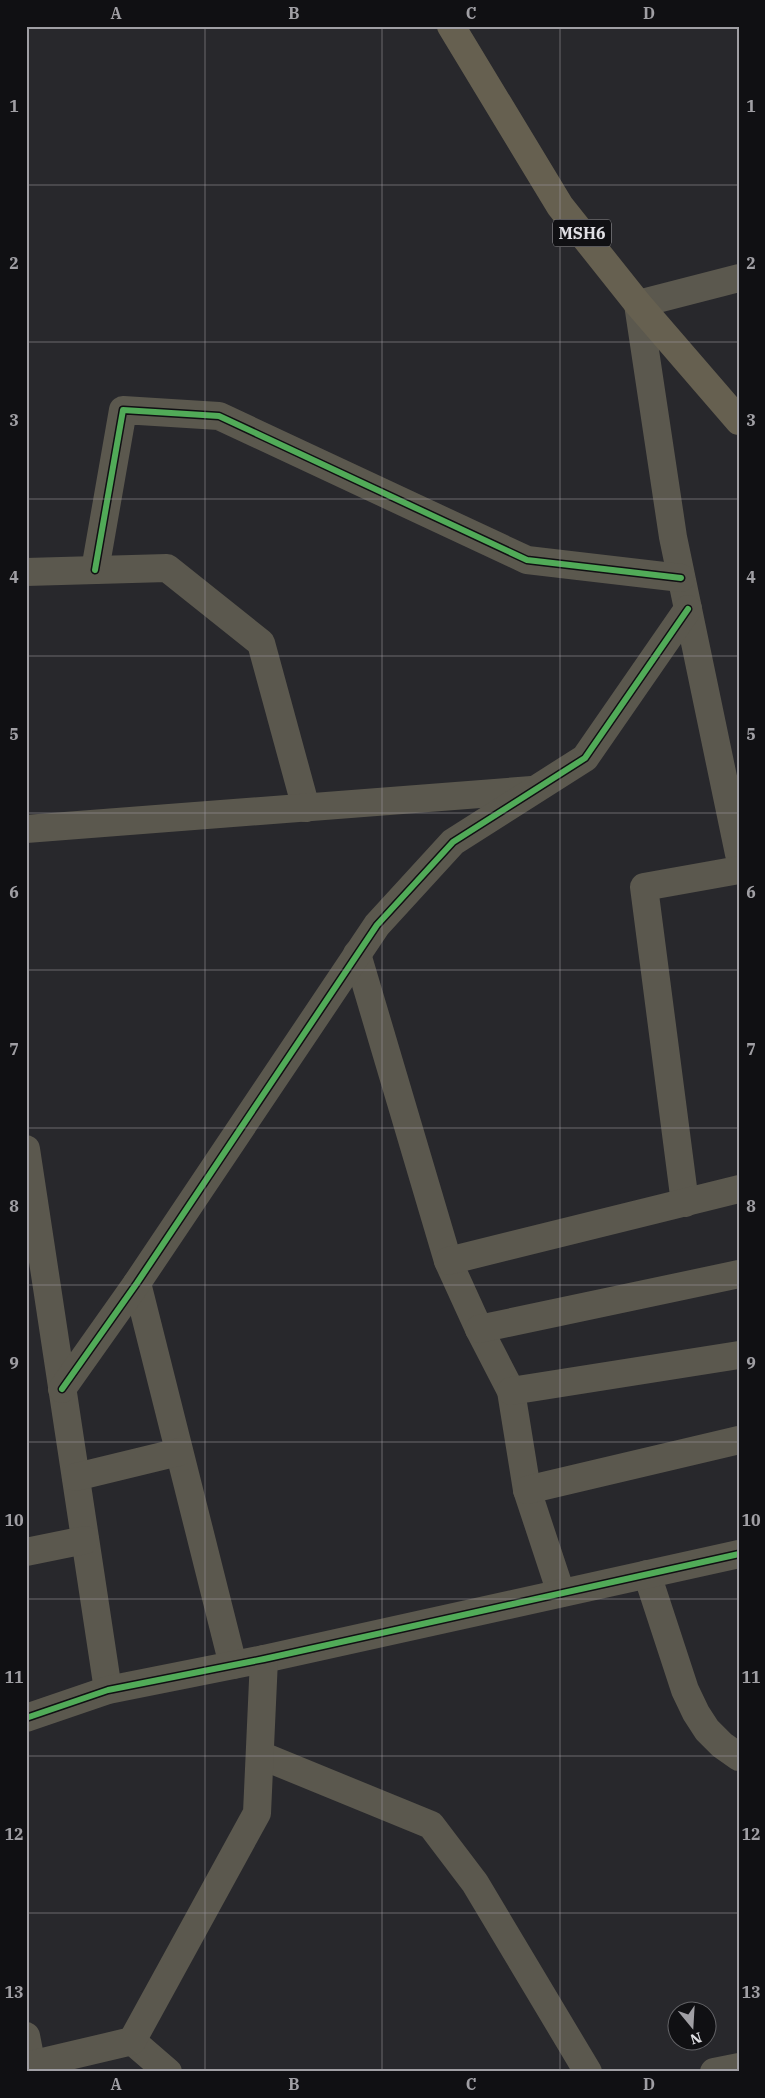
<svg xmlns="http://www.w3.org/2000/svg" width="765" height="2098" viewBox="0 0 765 2098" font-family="'IBM Plex Serif',serif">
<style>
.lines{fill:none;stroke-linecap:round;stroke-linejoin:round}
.minor{stroke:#5b584e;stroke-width:28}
.major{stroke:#666050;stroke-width:28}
.cycleway-casing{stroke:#101013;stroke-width:9}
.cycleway{stroke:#51ab58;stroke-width:6}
.grid{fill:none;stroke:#a09fa4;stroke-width:1;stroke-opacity:0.55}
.labels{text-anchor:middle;stroke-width:4.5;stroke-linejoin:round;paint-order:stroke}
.shield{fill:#101013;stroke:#a2a1a5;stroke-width:1}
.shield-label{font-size:16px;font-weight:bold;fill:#e0dfe4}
.neatline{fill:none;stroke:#a09fa4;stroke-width:2}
.grid-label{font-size:16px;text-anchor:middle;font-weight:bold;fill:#a09fa4}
</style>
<rect width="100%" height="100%" fill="#28282c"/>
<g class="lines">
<g class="minor">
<path d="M739,278l-101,26 35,233 66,317"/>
<path d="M95,570l28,-160 96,6 308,144 154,18"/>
<path d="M26,572l141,-4 94,75 45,165"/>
<path d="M26,829l506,-39"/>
<path d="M357,954l91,307 31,68 32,62 16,99 34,103"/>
<path d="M26,1149l82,541"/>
<path d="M685,1203l-41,-316 95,-17"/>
<path d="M448,1261l291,-72"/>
<path d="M137,1283l96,382"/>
<path d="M479,1329l260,-55"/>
<path d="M62,1389l75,-106 240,-358 76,-83 132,-84 103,-149"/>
<path d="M511,1391l228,-36"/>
<path d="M76,1477l103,-25"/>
<path d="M527,1490l212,-50"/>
<path d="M26,1552l59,-12"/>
<path d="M647,1574l38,116 11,23 11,17 15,15 17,12"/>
<path d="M26,1718l82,-28 156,-31 475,-105"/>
<path d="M260,1755l171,70 44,58 113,189"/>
<path d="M26,2036l7,36"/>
<path d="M132,2041l36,31"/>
<path d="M26,2066l106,-25 125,-228 7,-154"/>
<path d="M714,2072l25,-5"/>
</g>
<path class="major" d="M451,26l109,180 78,98 101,117"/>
<g class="cycleway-casing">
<g id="cycleway">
<path d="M95,570l28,-160 96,6 308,144 154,18"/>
<path d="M62,1389l75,-106 240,-358 76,-83 132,-84 103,-149"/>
<path d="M26,1718l82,-28 156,-31 475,-105"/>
</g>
</g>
<use href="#cycleway" class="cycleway"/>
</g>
<path class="grid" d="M205,26v2046M382,26v2046M560,26v2046M26,185h713M26,342h713M26,499h713M26,656h713M26,813h713M26,970h713M26,1128h713M26,1285h713M26,1442h713M26,1599h713M26,1756h713M26,1913h713"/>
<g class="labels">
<rect class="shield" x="553" y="219.5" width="58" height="27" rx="4"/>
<g class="shield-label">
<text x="582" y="239">MSH6</text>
</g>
</g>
<rect width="765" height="2098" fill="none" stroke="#101013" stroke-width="55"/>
<g transform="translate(692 2026) rotate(162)"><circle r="24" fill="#101013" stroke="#636367"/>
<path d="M0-4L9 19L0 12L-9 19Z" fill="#a09fa4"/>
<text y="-8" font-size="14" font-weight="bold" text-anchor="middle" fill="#e0dfe4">N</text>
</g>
<rect x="28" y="28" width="710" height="2042" class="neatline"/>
<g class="grid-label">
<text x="116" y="19">A</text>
<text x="294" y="19">B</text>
<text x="471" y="19">C</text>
<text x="649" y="19">D</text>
<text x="14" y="112">1</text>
<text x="751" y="112">1</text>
<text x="14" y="269">2</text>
<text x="751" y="269">2</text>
<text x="14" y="426">3</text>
<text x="751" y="426">3</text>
<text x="14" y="583">4</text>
<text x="751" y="583">4</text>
<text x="14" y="740">5</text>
<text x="751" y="740">5</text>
<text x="14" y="898">6</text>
<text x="751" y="898">6</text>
<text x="14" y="1055">7</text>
<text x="751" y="1055">7</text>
<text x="14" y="1212">8</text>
<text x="751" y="1212">8</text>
<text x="14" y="1369">9</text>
<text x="751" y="1369">9</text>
<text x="14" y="1526">10</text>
<text x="751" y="1526">10</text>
<text x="14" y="1683">11</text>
<text x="751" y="1683">11</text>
<text x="14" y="1840">12</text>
<text x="751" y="1840">12</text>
<text x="14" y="1998">13</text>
<text x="751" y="1998">13</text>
<text x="116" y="2090">A</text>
<text x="294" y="2090">B</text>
<text x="471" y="2090">C</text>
<text x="649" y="2090">D</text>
</g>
</svg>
